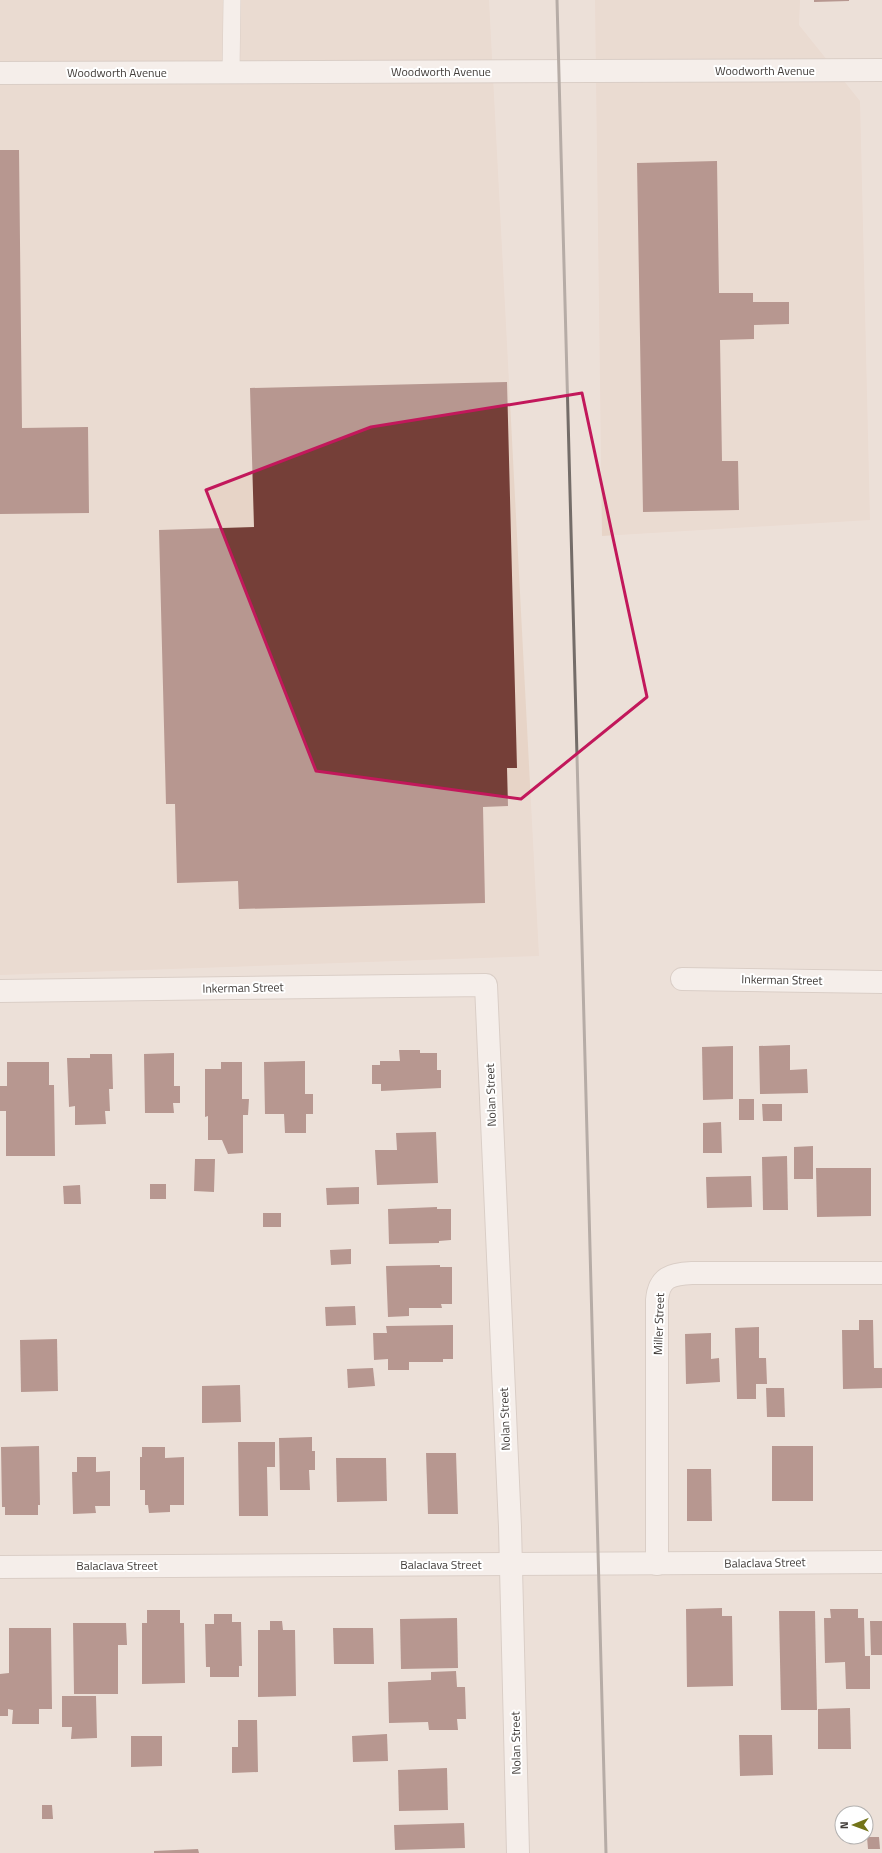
<svg xmlns="http://www.w3.org/2000/svg" width="882" height="1853" viewBox="0 0 882 1853" font-family="'Titillium Web',sans-serif">
<style>
.built{fill:#e7d4c7}
.building{fill:#753f38}
.lines{fill:none;stroke-linecap:round;stroke-linejoin:round}
.lane-casing{stroke:#c3b8b0;stroke-width:18}
.street-casing{stroke:#c3b8b0;stroke-width:24}
.secondary-casing{stroke:#c3b8b0;stroke-width:24}
.lane{stroke:#fff;stroke-width:17}
.street{stroke:#fff;stroke-width:22}
.secondary{stroke:#fff;stroke-width:22}
.rail{stroke:#746d69;stroke-width:3}
.marked{fill:none;stroke:#c2185b;stroke-width:3;stroke-linejoin:round}
.labels{text-anchor:middle;stroke-width:4;stroke-linejoin:round;paint-order:stroke}
.street-label{font-size:12px;fill:#413c39;stroke:#fff}
</style>
<rect width="100%" height="100%" fill="#ece0d8"/>
<g class="built">
<path d="M0,0h489l50,956 -539,19z"/>
<path d="M595,0h205l-1,25 61,76 10,419 -268,16z"/>
</g>
<g class="building">
<path d="M814,0h35v1l-35,1z"/>
<path d="M0,150h19l3,278 66,-1 1,86 -89,1z"/>
<path d="M717,161l2,132h34v9h36v22l-35,1v14l-34,1 2,121h16l1,49 -96,2 -6,-349z"/>
<path d="M507,382l10,386h-10l1,38 -25,1 2,96 -246,6 -1,-28 -61,2 -2,-79h-9l-7,-274 95,-3 -4,-139z"/>
<path d="M790,1045v25l17,-1 1,24 -48,1 -1,-48z"/>
<path d="M733,1046v53l-30,1 -1,-53z"/>
<path d="M399,1050h21v3h17v17h4v18l-60,3v-7h-9v-19h8v-4h20z"/>
<path d="M174,1053v33h6v17h-7l1,10h-29l-1,-59z"/>
<path d="M90,1054h22l1,35h-4l1,22h-5l1,13 -31,1v-19l-6,1 -2,-49h23z"/>
<path d="M305,1061v33h8v20h-7v19h-21l-1,-19h-19l-1,-52z"/>
<path d="M7,1062h42v23h5l1,71h-49v-45h-6v-25h7z"/>
<path d="M221,1062h21v37h7l-1,16h-5v38l-15,1 -6,-14h-14v-24l-3,1v-48h16z"/>
<rect x="739" y="1099" width="15" height="21"/>
<path d="M762,1104h20v17h-19z"/>
<path d="M721,1122l1,31h-19v-30z"/>
<path d="M436,1132l2,51 -61,2 -2,-35h22l-1,-17z"/>
<path d="M813,1146v33h-19v-32z"/>
<path d="M787,1156l1,54h-25l-1,-53z"/>
<path d="M195,1159h20l-1,33 -20,-1z"/>
<path d="M816,1168h55v48l-54,1z"/>
<path d="M751,1176l1,31 -45,1 -1,-31z"/>
<rect x="150" y="1184" width="16" height="15"/>
<path d="M80,1185l1,19h-17l-1,-18z"/>
<path d="M359,1187v17l-32,1 -1,-17z"/>
<path d="M437,1207v2h14v31l-12,1v2l-50,1 -1,-35z"/>
<rect x="263" y="1213" width="18" height="14"/>
<path d="M351,1249v15l-20,1 -1,-15z"/>
<path d="M440,1265v2h12v37h-11l1,4h-33v8l-21,1 -2,-51z"/>
<path d="M355,1306l1,19 -30,1 -1,-19z"/>
<path d="M859,1320h14l1,48h8v20l-39,1 -1,-59h17z"/>
<path d="M453,1325v34h-10v3h-34v8h-21v-11l-14,1 -1,-27h14l-1,-7z"/>
<path d="M759,1327v31h7l1,26h-11v15h-19l-2,-71z"/>
<path d="M711,1333v26l8,-1 1,24 -34,2 -1,-50z"/>
<path d="M57,1339l1,52 -37,1 -1,-52z"/>
<path d="M373,1368l2,18 -27,2 -1,-19z"/>
<path d="M240,1385l1,37 -39,1v-37z"/>
<path d="M766,1388h18l1,29h-18z"/>
<path d="M312,1437v14h3v19h-6l1,20h-30l-1,-52z"/>
<path d="M238,1442h37v25h-8l1,49h-29z"/>
<path d="M39,1446l1,59h-2v10h-33v-8h-3l-1,-60z"/>
<rect x="772" y="1446" width="41" height="55"/>
<path d="M142,1447h23v11l19,-1v48h-14v7l-21,1 -1,-8h-3v-15h-5v-33h2z"/>
<path d="M426,1453h30l2,61h-30z"/>
<path d="M77,1457h19v15l14,-1v35h-15l1,7 -23,1 -1,-42h5z"/>
<path d="M336,1458h50l1,43 -50,1z"/>
<path d="M687,1469h24l1,52h-25z"/>
<path d="M722,1608v8h10l1,70 -46,1 -1,-78z"/>
<path d="M830,1609h28v9h6l1,38h5v33h-24l-1,-27 -20,1 -1,-45h7z"/>
<path d="M147,1610h33v13h4l1,60 -43,1v-61h5z"/>
<path d="M779,1611h36l2,99h-36z"/>
<path d="M214,1614h18v8h9l1,44h-3v11h-29v-10h-4l-1,-43h9z"/>
<path d="M457,1618l1,50 -57,1 -1,-50z"/>
<path d="M270,1621h12l1,9h12l1,66 -38,1v-67h12z"/>
<path d="M870,1621h12v34h-11z"/>
<path d="M73,1623h53l1,22h-9v49h-44z"/>
<path d="M9,1628h42l1,81h-13v15h-27l1,-14 -5,-1v7h-8v-42l9,-1z"/>
<path d="M333,1628h40l1,36h-40z"/>
<path d="M456,1671l1,16h8l1,32h-9l1,11h-29l-1,-8 -39,1 -1,-41 43,-2v-8z"/>
<path d="M62,1696h34l1,42 -26,1 1,-12h-10z"/>
<path d="M850,1708l1,41h-33v-40z"/>
<path d="M238,1720h19l1,52 -26,1v-26h6z"/>
<path d="M387,1734l1,27 -35,1 -1,-26z"/>
<path d="M739,1735h33l1,40 -33,1z"/>
<path d="M131,1736h31v30l-31,1z"/>
<path d="M447,1768l1,42 -49,1 -1,-41z"/>
<path d="M42,1805h10l1,14h-11z"/>
<path d="M464,1823l1,25 -70,2 -1,-25z"/>
<path d="M867,1837h12l1,12h-12z"/>
<path d="M198,1849l1,4h-45v-2z"/>
</g>
<g class="lines">
<g class="lane-casing">
<path id="lane" d="M231,73l1,-73"/>
</g>
<g class="street-casing">
<g id="street">
<path d="M0,73l882,-3"/>
<path d="M682,979l200,3"/>
<path d="M0,991l486,-6 24,542 8,326"/>
<path d="M657,1564v-264c2,-23 14,-26 35,-27h190"/>
</g>
</g>
<g class="secondary-casing">
<path id="secondary" d="M0,1567l882,-5"/>
</g>
<use href="#lane" class="lane"/>
<use href="#street" class="street"/>
<use href="#secondary" class="secondary"/>
<path class="rail" d="M557,0l49,1853"/>
</g>
<path d="M0 0H882V1853H0ZM582,393l65,304 -126,102 -205,-28 -110,-281 165,-63z" fill="#ece0d8" fill-opacity=".55" fill-rule="evenodd"/>
<path class="marked" d="M582,393l65,304 -126,102 -205,-28 -110,-281 165,-63z"/>
<g class="labels">
<g class="street-label">
<text x="765" y="75">Woodworth Avenue</text>
<text x="441" y="76">Woodworth Avenue</text>
<text x="117" y="77">Woodworth Avenue</text>
<text transform="translate(782 980) rotate(1)" y="4">Inkerman Street</text>
<text transform="translate(243 988) rotate(-1)" y="4">Inkerman Street</text>
<text transform="translate(491 1095) rotate(-92)" y="4">Nolan Street</text>
<text transform="translate(659 1324) rotate(-88)" y="4">Miller Street</text>
<text transform="translate(505 1419) rotate(-92)" y="4">Nolan Street</text>
<text transform="translate(765 1563) rotate(-1)" y="4">Balaclava Street</text>
<text x="441" y="1569">Balaclava Street</text>
<text x="117" y="1570">Balaclava Street</text>
<text transform="translate(516 1743) rotate(-91)" y="4">Nolan Street</text>
</g>
</g>
<g transform="translate(854 1825) rotate(269)"><circle r="19" fill="#ffffff" stroke="#b3b1b0"/>
<path d="M0-3L7 15L0 10L-7 15Z" fill="#737419"/>
<text y="-6" font-size="11" font-weight="bold" text-anchor="middle" fill="#413c39">N</text>
</g>
</svg>
